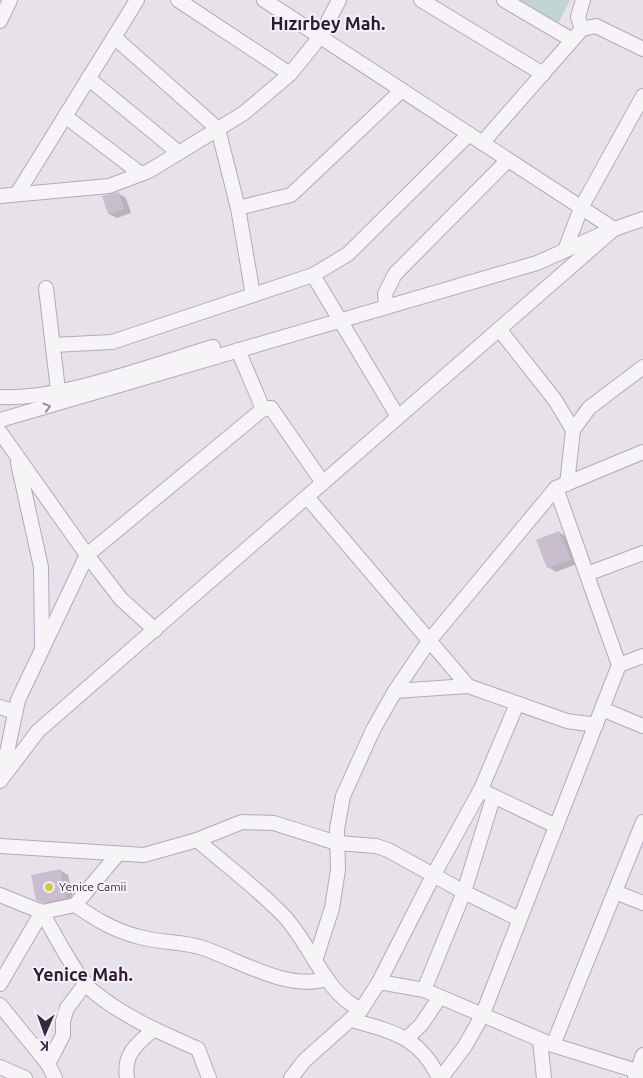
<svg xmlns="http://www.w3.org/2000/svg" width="643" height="1078" viewBox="0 0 643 1078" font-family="Ubuntu,sans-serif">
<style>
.green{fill:#c2d4d1}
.shadow{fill:#0003}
.building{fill:#c9becd}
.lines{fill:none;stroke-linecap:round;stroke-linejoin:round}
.minor-casing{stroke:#b3aab8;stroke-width:16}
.minor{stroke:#f7f4f8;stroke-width:14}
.oneway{stroke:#998e9d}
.poi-dot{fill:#cfc946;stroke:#f5f1f7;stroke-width:2}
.labels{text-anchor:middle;stroke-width:4;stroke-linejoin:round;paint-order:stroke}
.poi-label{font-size:12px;fill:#3b2942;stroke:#f5f1f7;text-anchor:start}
.district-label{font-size:18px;font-weight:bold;fill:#2d1b33;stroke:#f5f1f7}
</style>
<rect width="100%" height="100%" fill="#e7e1ea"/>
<path class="green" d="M514,0h56l-11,22 -10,1z"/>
<g class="shadow">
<path d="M118,193l8,5 5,15 -14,5 -8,-4z"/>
<path d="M559,532l7,5 11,27 -21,8 -8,-5z"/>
<path d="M60,870l8,5 6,27 -23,4 -14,-7z"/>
</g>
<g class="building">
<path d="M119,192l5,17 -16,5 -6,-18z"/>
<path d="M559,531l12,29 -24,8 -11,-28z"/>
<path d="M60,869l7,29 -24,5 -7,-3 -5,-25z"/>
</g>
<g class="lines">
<g class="minor-casing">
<g id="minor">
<path d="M178,0l112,74"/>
<path d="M264,0l350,229"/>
<path d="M421,0l122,74"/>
<path d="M504,0l68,40"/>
<path d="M0,21l10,-21"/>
<path d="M582,29l-4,-12 5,-17"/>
<path d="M114,37l104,92 20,79 15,87"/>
<path d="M88,78l91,75"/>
<path d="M65,116l76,58"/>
<path d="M482,143l100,-114 14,-3 47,23"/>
<path d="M17,194l120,-194"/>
<path d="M0,196l109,-10 40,-15 95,-58 46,-39 30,-37 19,-37"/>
<path d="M238,208l53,-13 111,-105"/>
<path d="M565,250l16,-42 62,-112"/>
<path d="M313,275l85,142"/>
<path d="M46,288l12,102"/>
<path d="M386,303l-1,-9 10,-20 113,-114"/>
<path d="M499,329l56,71 18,30"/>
<path d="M53,345l59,-3 201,-67 35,-21 121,-120"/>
<path d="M0,397c61,3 153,-32 213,-50"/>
<path d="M263,409l8,-1 52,75"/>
<path d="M0,420l537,-157 65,-29"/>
<path d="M0,432l87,123 34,44 34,31"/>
<path d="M18,463l23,104 1,77"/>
<path d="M567,484l6,-54 16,-22 54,-41"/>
<path d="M307,497l161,189 99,35 29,4"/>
<path d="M587,574l56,-21"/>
<path d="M619,665l24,-9"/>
<path d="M395,691l73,-5"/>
<path d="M0,707l15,5"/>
<path d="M602,709l41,17"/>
<path d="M2,776l16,-76 69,-145 176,-146 -25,-59"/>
<path d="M0,781l38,-50 576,-502 29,-10"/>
<path d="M487,793l69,33"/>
<path d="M197,840c29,25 61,49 87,76 28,30 40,76 77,94"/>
<path d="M0,846l144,9 53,-15 45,-18 32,1 63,20 39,3 12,4 76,42 55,27"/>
<path d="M615,892l28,11"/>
<path d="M0,895l42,17 33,-7 43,-51"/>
<path d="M75,905c19,13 38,25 61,31 21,7 46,5 67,12 38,13 84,43 124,31"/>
<path d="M42,912c11,19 35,67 52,80 30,25 68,41 104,57l11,29"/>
<path d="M315,961l17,-53 6,-38 -1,-41 6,-33 30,-66 22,-39 34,-50 127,-153 87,-36"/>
<path d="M379,982l54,-106 48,-87 36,-85"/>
<path d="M0,984l42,-72"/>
<path d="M424,990l40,-98 29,-94"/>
<path d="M0,1005l48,59 7,14"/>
<path d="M352,1020c41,12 68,17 87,58"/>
<path d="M406,1039l15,-14 19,-28"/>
<path d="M540,1040l4,38"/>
<path d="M553,1045l90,-223"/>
<path d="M48,1064l15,-29v-14l4,-13 19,-25"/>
<path d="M0,1067l25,11"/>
<path d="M127,1078c-4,-24 10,-34 27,-49"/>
<path d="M291,1078l13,-17 57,-51 18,-28 45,8 129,55 90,28"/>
<path d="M441,1078l24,-32 17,-30 137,-351 -63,-177"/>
<path d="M635,1078l8,-23"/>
</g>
</g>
<use href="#minor" class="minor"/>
</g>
<defs><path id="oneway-chevron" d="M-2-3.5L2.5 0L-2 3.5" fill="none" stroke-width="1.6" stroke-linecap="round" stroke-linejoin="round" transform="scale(1.25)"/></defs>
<use class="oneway" href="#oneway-chevron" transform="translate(47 407) rotate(-17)"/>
<circle class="poi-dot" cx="49" cy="887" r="5"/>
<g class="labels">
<g class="poi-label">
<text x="59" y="891">Yenice Camii</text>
</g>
<g class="district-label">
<text x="328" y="30">Hızırbey Mah.</text>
<text x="83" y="981">Yenice Mah.</text>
</g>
</g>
<g transform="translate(45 1033) rotate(182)" stroke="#f5f1f7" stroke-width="4" paint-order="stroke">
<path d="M0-4L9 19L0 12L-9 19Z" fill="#3b2942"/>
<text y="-8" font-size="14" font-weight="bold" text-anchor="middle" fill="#3b2942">K</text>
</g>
</svg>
